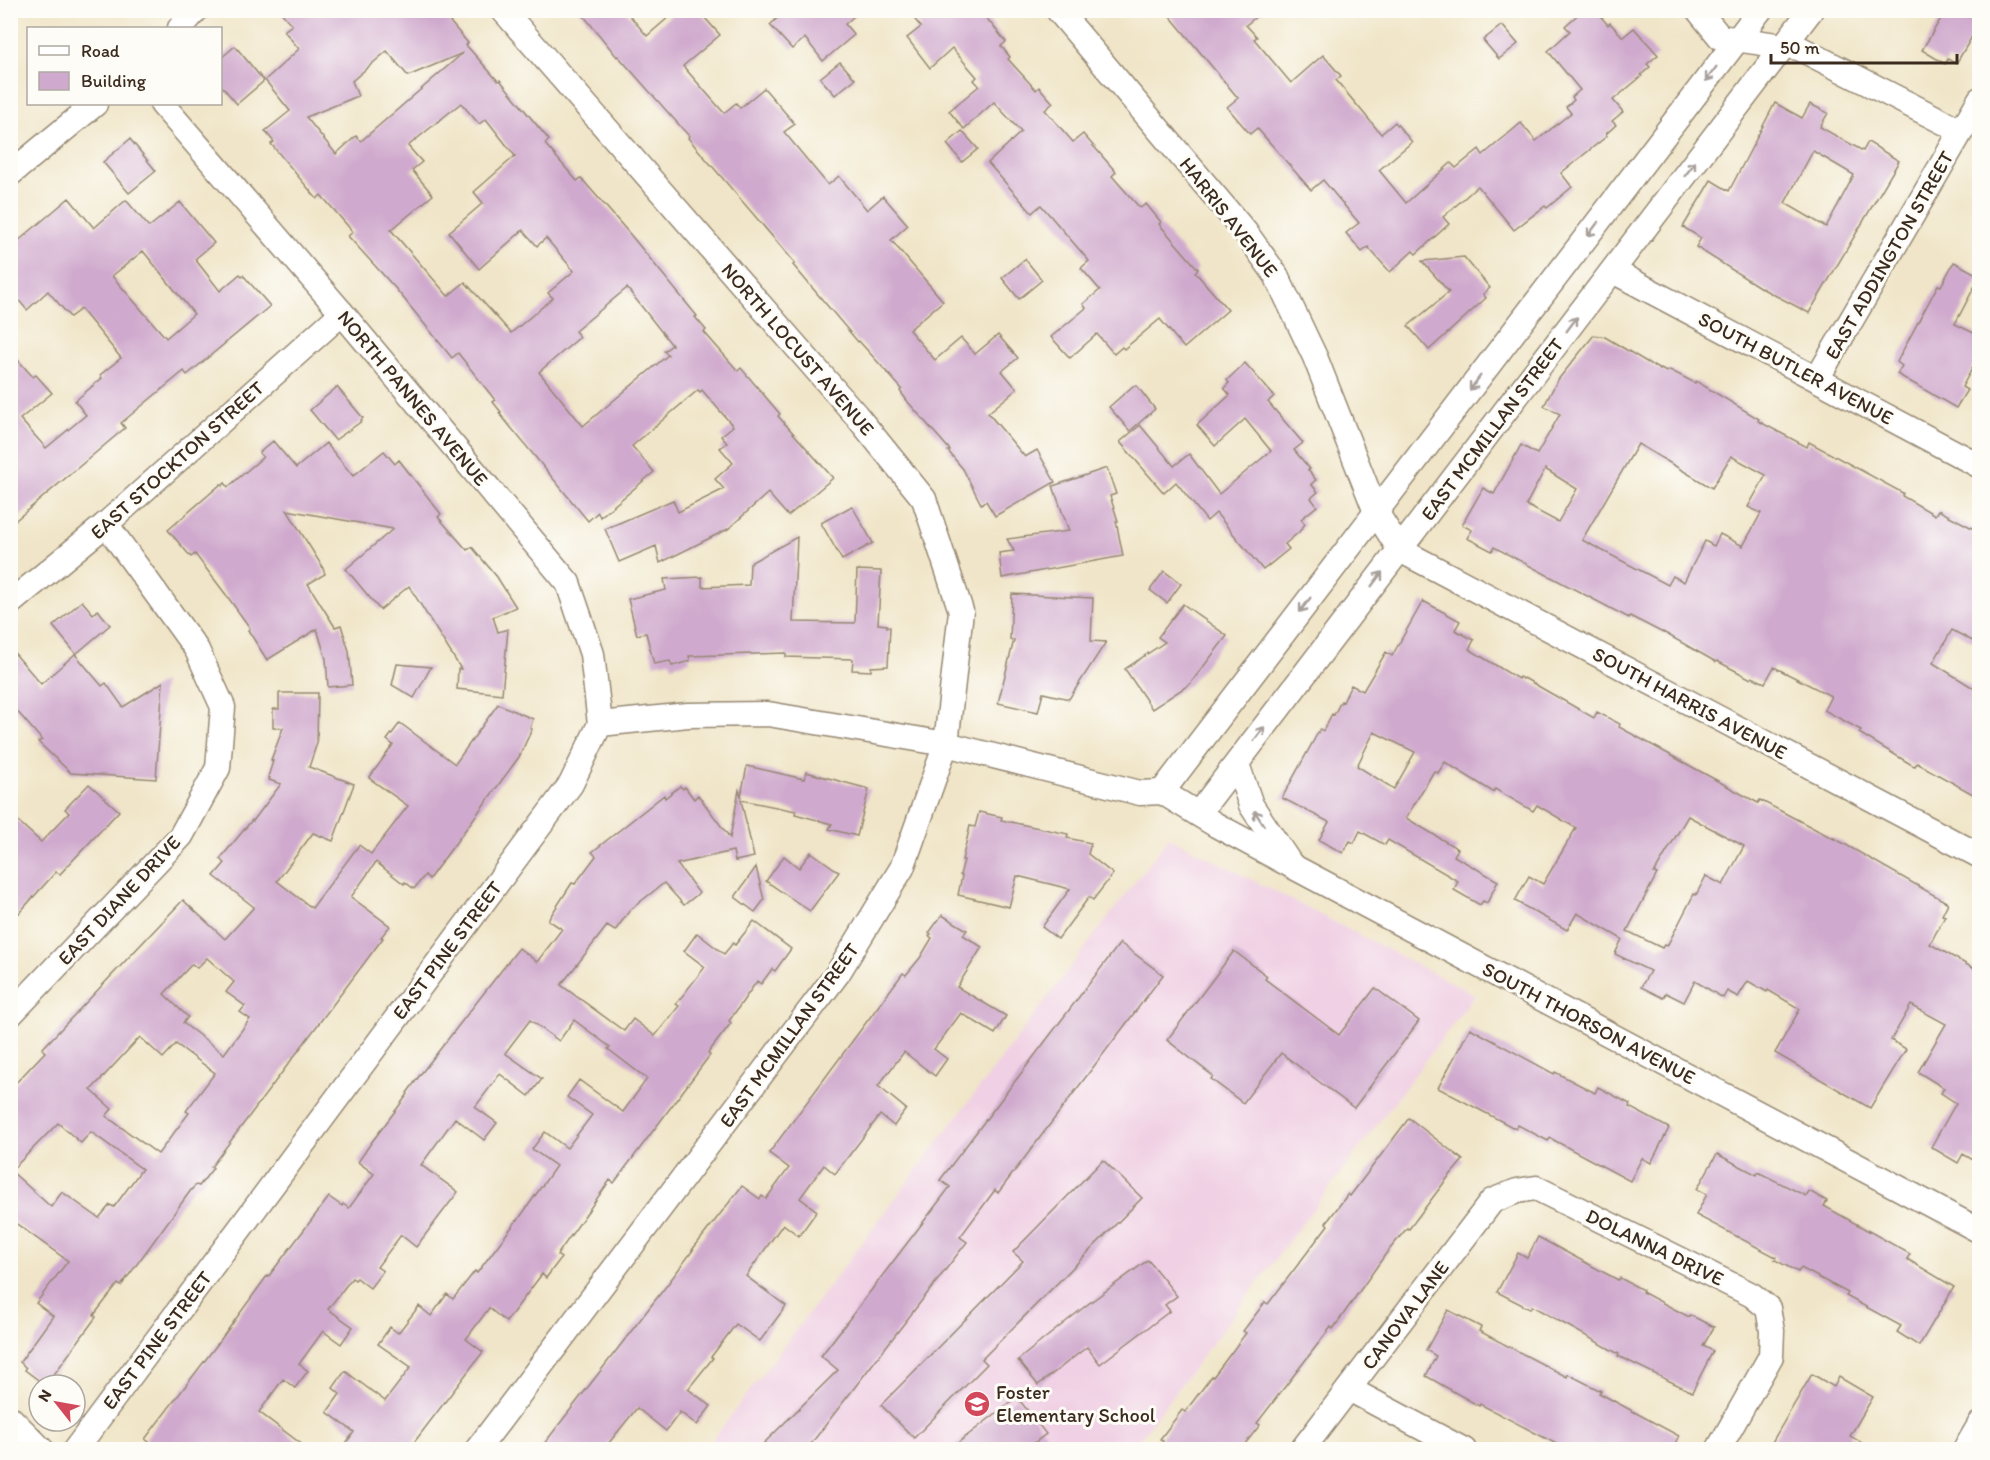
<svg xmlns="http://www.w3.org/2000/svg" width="1990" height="1460" viewBox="0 0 1990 1460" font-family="Itim,sans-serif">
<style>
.built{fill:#f0d0e4}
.building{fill:#d0aace;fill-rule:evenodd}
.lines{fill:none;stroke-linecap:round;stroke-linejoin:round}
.minor-casing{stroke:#968873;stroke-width:27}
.minor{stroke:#fff;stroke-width:24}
.oneway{stroke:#a79f9a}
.labels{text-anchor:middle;stroke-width:6;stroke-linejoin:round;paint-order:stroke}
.street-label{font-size:20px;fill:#3b2a1e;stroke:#fdfcf7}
.poi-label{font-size:20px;fill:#3b2a1e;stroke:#fdfcf7;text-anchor:start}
</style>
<rect width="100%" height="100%" fill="#fdfcf7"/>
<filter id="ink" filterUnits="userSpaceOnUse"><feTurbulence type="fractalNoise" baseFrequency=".0167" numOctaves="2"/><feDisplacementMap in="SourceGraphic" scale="12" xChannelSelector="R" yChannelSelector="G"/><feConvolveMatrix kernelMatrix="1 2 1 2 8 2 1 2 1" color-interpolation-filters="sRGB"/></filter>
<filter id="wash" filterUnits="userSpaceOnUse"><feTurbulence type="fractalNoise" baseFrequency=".008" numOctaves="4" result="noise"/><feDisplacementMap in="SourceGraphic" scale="24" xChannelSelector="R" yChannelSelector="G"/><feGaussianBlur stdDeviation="1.35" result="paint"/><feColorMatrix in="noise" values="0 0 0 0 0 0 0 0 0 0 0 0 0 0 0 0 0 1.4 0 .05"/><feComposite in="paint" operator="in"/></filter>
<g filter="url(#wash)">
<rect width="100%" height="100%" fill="#f0e5c8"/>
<path class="built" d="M1169,837l306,158 -343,454 -427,1z"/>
<g id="blocks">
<g class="building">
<path d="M279,10h161l28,33 -2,2 32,36 2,-1 49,60 -4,4 32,37 4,-3 48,55 68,83 -2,1 11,13 -2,2 34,39 3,-3 39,46 -2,2 55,62 -45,38 -20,-23 -40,36 -68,34 -4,-17 -37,16 -14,-33 68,-29 5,12 46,-23 -9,-10 18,-16 -13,-15 7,-5 -6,-7 12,-10 -31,-36 -2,2 -2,-2 -66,56 22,26 -54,45 -2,-5 -10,9 -89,-108 2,-1 -8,-10 2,-2 -37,-47 -6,5 -56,-69 -48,-53 5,-4 -32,-37 -4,4 -46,-55 3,-2 -9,-11 25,-20 -25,-31 34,-31 -15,-18 8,-6zM387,51l21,25 55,-23 -102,88 -5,-5 -20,18 -30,-37 52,-21 -6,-15zM461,103l18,21 7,-5 29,37 -41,36 9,11 -34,29 30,37 44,-39 14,16 9,-8 28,33 -26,22 5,5 -42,35 -46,-51 -17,14 -57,-66 42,-35 -21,-25 10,-8 -14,-16zM627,288l45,57 -8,6 4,4 -85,71 -44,-54 41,-35 -5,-6z"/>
<path d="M579,10h46l22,26 30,-26h21l22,25 -37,31 41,47 12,-10 4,5 24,-20 31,36 -11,8 44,53 11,-9 28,34 16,-14 25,29 -17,15 52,61 -34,29 26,30 26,-22 14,16 23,-19 20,23 -16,13 15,18 -29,24 37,44 12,-7 18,32 -60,34 -9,-15 -5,3 -18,-35 -15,-18 2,-1 -42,-48 -8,-11 2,-2 -43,-48 -1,1 -65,-77 2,-2 -107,-125 1,-2 -71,-80 -1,1z"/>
<path d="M786,10h75l-16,14 9,11 -31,26 -18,-23 -13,11 -22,-24z"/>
<path d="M907,10h73l26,32 -5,4 9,11 -2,2 28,31 3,-3 14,16 -8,7 28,32 10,-8 33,38 -4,4 28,32 6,-4 15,18 -2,2 39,45 -3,3 33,38 -44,38 -24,-29 -36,30 -2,-2 -8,7 -17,-20 -27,24 -19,-21 35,-29 -3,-4 17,-14 -19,-22 8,-7 -48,-56 -9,8 -44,-50 33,-31 -27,-30 -30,27 -15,-18 30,-25 -5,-6 3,-3 -25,-29 -22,20 -23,-30 14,-11z"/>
<path d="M1165,10h99l-18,15 11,12 -3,2 37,44 32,-28 18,21 -5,4 45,54 14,-12 17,20 -33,28 27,33 45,-40 5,5 23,-19 4,6 38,-32 15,18 35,-28 -5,-6 8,-7 -2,-3 8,-7 -32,-39 22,-20 -5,-5 18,-16h12l13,15 2,-2 13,14 11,-9 24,27 -11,9 3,3 -9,8 1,1 -29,24 10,12 -11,9 4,4 -10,9 1,2 -46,37 11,14 -25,21 -2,-2 -31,24 -36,-44 -35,31 6,7 -33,30 -3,-3 -23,21 -22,-25 -6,5 -16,-19 13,-10 -36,-43 -12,10 -54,-62 -7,6 -23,-27 11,-9z"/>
<path d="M1946,10h34v13l-24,41 -8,-5 -3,5 -23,-14z"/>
<path d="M1502,25l16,19 -19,15 -16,-19z"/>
<path d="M235,46l29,35 -27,23 -17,-20v-25z"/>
<path d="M840,62l15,17 -20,16 -15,-17z"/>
<path d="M1775,103l27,15 8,-14 18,9 -8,14 43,24 5,-9 31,19 -90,152 -48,-25 -65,-41 5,-9 -18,-11 28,-47 18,11zM1813,151l41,24 -28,52 -41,-24z"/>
<path d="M962,131l16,18 -16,13 -15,-18z"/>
<path d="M130,139l26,32 -27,22 -26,-31z"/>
<path d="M69,198l25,30 32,-28 23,27 31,-25 34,41 -19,16 25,32 20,-17 2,2 1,-1 27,31 -83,69 -3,-4 -63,52 4,5 -115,97v-174l23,26 3,-2 16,18 -32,26 26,29 40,-33 -11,-14 27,-23 -2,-3 21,-17 -40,-49 -11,8 -22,-26 -21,19 -17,-20v-42zM143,251l51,63 -28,24 -54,-62z"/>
<path d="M1464,257l26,31 -7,6 3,4 -57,52 -21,-24 41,-34 -27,-31z"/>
<path d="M1025,259l17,21 -23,19 -17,-21z"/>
<path d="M1954,262l26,14 -25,48 25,12v18l-18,33 5,3 -11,18 -59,-34 5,-8 -5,-4 4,-8 37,-69 3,1z"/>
<path d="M1594,335l11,2 55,33 1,-1 5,3 4,-2 25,13 1,-2 63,38 -1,2 49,26 2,-5 94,51 -1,3 33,19 3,-5 42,22v113l-28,-15 -19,33 47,29v106l-63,-35 -2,3 -3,-1 -53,-32 2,-3 -37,-20 7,-14 -57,-29 -9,16 -13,-6 -1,2 -34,-18 -1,1 -53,-30v1l-33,-17 -1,2 -135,-71 -2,4 -25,-13 5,-8 -10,-5 21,-37 11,6 27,-49 16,9 23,-40 -16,-8 13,-25zM1638,444l74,44 19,-32 35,19 -18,32 13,6 -18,33 -23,-12 -6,12 -9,-5 -21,41 -11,-6 -5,9 -86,-45zM1545,469l32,20 -19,33 -32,-17z"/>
<path d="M1245,363l29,33 -6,6 35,41 -9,7 16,19 -2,1 8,10 -5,4 7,8 -7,6 6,8 -16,13 4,5 -6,8 -14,12 4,5 -26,21 -47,-57 -9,8 -31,-39 -12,11 -44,-51 20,-17 34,41 15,-12 30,40 52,-43 -26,-32 -30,27 -18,-21 33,-30 -6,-7 5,-5 -2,-3z"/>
<path d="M1133,386h4l18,23 -25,22 -21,-24z"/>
<path d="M337,387l26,31 -2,2 1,1 -27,19 -25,-30z"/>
<path d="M273,441l23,27 30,-25 27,33 31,-25 11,13 4,-4 42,54 -3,3 29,33 5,-3 25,30 19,30 -23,10 5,15 10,-3 -6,65 -45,-5 1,-20h3l-52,-83 -29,24 -34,-41 47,-40 -106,-19 35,56 3,8 -17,10 27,43 6,-2 8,26 3,34 -24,2 -2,-28 -9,-30 -50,31 -19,-30 2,-2 -23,-32 -32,-42 -4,3 -23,-27 53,-46 1,2 3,-3 3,4 35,-30 -4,-4z"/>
<path d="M1107,468l9,26 -6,2 8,25h-2l7,35 -121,22 -3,-25 15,-2 -7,-12 62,-8 -16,-45z"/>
<path d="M852,506l21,37 -31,17 -21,-37z"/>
<path d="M797,537l-4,85 62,1 2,-53 24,1 -3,53 9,1v2h3l-2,39 -17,1v4l-19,-1 1,-11 -67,-2v-4l-97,3 1,5 -18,5 -2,-5 -16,3 -8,-31 -9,2 -9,-36 38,-9 -2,-11 38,-2v10l47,-2 1,-22z"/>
<path d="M1164,571l17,13 -14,19 -17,-13z"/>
<path d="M1012,594l81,4 -2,43 15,1 -37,57 -26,-6 -5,19 -40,-9 16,-63h-4z"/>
<path d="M82,601l11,13 5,-4 12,15 -34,29 -23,-28z"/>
<path d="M1423,601l37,20 -5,9 19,10 -5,9 49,30 1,-2 4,2 1,-1 70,40 3,-6 23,12 -1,3 64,35 75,41 2,-3 74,39v-1l114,65 -6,12 3,1 -15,28 50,28v192l-17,-10 -5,9 -27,-16 25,-44 -15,-10 3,-5 -26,-16 28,-48 -35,-19 -20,35 15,9 -36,59 -95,-55 25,-44 -32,-19 -1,2 -19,-11 -10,16 -11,-6 -4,7 -28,-17 -11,21 -18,-9 -3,5 -22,-11 9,-16 -35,-17 7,-15 -45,-26 -10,17 -52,-29 14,-25 14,8 33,-56 -39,-23 -4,6 -38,-22 -2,3 -48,-30 -7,11 -4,-2 -28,47 52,31 -4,7 44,25 -11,22 -4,-2 -3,4 -26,-15 4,-9 -70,-41 -3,5 -25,-14 -6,12 -4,-2 -7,12 -24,-13 10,-18 -47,-24 38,-69 3,2 9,-17 2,1 7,-14 2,1 8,-17 12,6 23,-39 6,4zM1374,732l41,20 -21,37 -37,-23zM1688,816l56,30 -21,39 -17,-9 -10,19 -2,-1 -27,52 -3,-1 -2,3 -35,-17 30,-57 -3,-1z"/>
<path d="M1183,604l44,32 -37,48 -38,25 -27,-40 40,-27 -7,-5z"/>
<path d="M10,648l31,36 34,-30 27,32 4,-3 17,24 40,-25 -7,97 -85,-6 -33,-31 4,-2 -32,-37z"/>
<path d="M397,664l34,3 -17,31 -22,-13z"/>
<path d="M279,693h39l-1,50 -8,24 45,17 -21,57 -20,-8 -36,48 35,27 47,-63 12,9 37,-48 -39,-28 24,-33 -6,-5 13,-17 55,41 43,-60 35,15 -3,9 2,1 -13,28 -90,122 -4,-4 -11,14 -9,-7 -1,2 -28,-22 -25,35 39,29 -9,11 2,1 -172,229 2,1 -14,18 -3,-1 -5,5 -70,96 -3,-2 -24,31 2,2 -49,67 -5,-4 -1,2 -16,-12 1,-2 -6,-6 33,-46 -17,-13 32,-42 -58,-42v-130l35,-37 -3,-3 141,-149 42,39 29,-32 -40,-31 11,-13 -5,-4 32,-39 1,1 28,-37 -12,-4 1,-2 -2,-1 5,-16 -2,-1 12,-32h-10v-19h6zM207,958l27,24 -8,10 19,14 -5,6 10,7 -26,35 -41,-31 5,-6 -24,-23 28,-30 5,4zM140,1037l23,21 13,-14 39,29 -29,38 3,2 -31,41 -52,-38 6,-7 -21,-19zM58,1123l23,20 10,-11 51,37 -28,38 -4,-2 -11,13 -37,-26 -11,15 -40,-36z"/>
<path d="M747,766l57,13 2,-7 63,17 -12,47 -28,-7 3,-5 -37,-10 1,-3 -55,-11 13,57 -19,4 -2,-10 -56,13 22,29 -15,12 -20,-22 -34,27 -15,21 -8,-5 -46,59 63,46 9,-12 22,17 24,-30 -3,-2 29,-37 -21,-16 13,-18 27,21 9,-11 2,2 19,-24 37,28 -16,22 -3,-2 -11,15 -4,-3 -28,40 2,2 -23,30 2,2 -96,128 -4,-3 -53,75 4,3 -15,20 -4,-4 -36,48 -17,-14 -23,31 17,13 -74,97h-67l12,-17 -27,-20 13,-18 -7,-6 12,-17 40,30 26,-34 -33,-23 12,-17 8,6 21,-27 12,10 16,-22 6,5 22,-28 2,2 40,-53h1l38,-54 -24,-17 13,-17 22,16 25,-33 -25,-18 12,-17 44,32 24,-33 -39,-30 2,-2 -36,-27 -15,21 -29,-21 -25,33 37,26 -13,17 -29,-22 -25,33 22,16 -13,17 -29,-22 -34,47 37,27 -42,55 -15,-12 -24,32 6,4 -13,17 -13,-10 -2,2 -3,-2 -24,31 25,18 -12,17 -18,-13 -24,33 9,7 -13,17 -12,-9 -24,33 49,37h-149l-14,-10 74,-97 48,-66 1,1 61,-80 13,9 1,-2 6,4 25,-34 -16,-12 13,-19 37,-49 -1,-1 13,-18 99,-127 18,14 25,-33 -14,-9 24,-37 3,1 21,-28 -4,-4 72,-57 1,3 15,-12 3,3 2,-2 9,12 4,-4 32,43 9,-48 2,6z"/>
<path d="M89,784l30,27 -59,63 -4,-2 -46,51v-109l31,28 28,-29 -4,-4z"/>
<path d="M979,812l23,5 -1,3 67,14 -1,4 24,5 -3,11 25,20 -20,26 -4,-3 -31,42 -16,-12 28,-38 -53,-13 -8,31 -51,-12 4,-19 -2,-1 4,-15h-2l8,-34 5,1z"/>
<path d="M811,852l28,20 -29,39 -44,-30 18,-25 15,12z"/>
<path d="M756,867l8,33 -9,12 -20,-15z"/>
<path d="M942,915l25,15 -4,5 19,12 -25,40 49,29 -11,18 -34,-21 -27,36 13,10 -12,17 -31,-24 -26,34 28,23 -12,17 -14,-11 -45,59 -11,-9 -24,33 17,13 -18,25 -16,-12 -37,52 40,30 -26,35 -24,-17 -25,33 2,1 -25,31 23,17 -14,19 -17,-13 -14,19 -29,-23 -33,41h-64l127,-164 26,-35h-1l50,-64 18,13 2,-3 4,3 23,-31 -20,-15 134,-180 3,2 14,-17 12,-20 -3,-2 2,-2 -2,-1z"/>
<path d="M1120,943l43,32 -165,218 -3,-3 -35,47 7,5 -160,207h-49l80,-79 -17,-14 129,-169 -10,-7z"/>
<path d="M1234,951l33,25 -2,3 74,56 36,-47 44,33 -65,87 -73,-55 -38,50 -32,-24 2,-3 -46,-36z"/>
<path d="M1470,1028l84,46 1,-2 40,21 3,-6 32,17 -1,3 40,21 -18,35 -9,-5 -12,23 -80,-43 -2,3 -30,-16 -2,4 -78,-41z"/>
<path d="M1409,1118l54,42 -17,20 -37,49 -2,-1 -22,27 -52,74 -2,-2 -74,96 3,2 -19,24h-85l7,-8 -3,-2 22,-29 3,2 27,-36 1,1 33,-44 -3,-2 22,-29 3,2 60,-79 -2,-2 22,-29 2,2z"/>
<path d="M1717,1154l40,21 1,-3 48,24 3,-5 18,10 -3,5 86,48 -3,5 47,28 -35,59 -22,-14 4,-6 -55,-30 2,-3 -47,-25 -3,4 -23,-12 1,-3 -80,-42 11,-21 -10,-5z"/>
<path d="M1103,1160l39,38 -160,161 5,5 -73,74 -33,-33 142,-144 -10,-9z"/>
<path d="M1538,1237l80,43 2,-2 23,12 -1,2 47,25 1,-2 24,12 -11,19 10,5 -21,41 -74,-36 1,-2 -87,-48 -2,3 -33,-17 21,-39 9,5z"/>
<path d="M1148,1260l29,36 -12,9 5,6 -70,53 -13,-17 -49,38 -20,-25 70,-56z"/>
<path d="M1448,1310l33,17 -2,4 88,46 1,-3 33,17 -2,2 80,43 -7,13h-106l-86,-45 -1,2 -53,-30 10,-20 -10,-6z"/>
<path d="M1812,1374l22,13 5,-10 34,20 -23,39 22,13h-104z"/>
<path d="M1017,1397l29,37 -20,15h-76z"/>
</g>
</g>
</g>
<g filter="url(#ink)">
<use href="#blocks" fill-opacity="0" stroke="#968873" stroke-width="1.5"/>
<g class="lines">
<g class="minor-casing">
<g id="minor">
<path d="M1058,10l188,223 30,42 39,82 61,155 24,38 580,306"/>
<path d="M1698,10l22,27 79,11 162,83"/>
<path d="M180,28l16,-18"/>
<path d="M162,104l180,209 226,270 24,71 8,70"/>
<path d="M10,174l85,-70"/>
<path d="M1613,271l367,195"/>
<path d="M1817,379l163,-280"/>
<path d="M10,603l96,-79 236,-211"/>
<path d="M1237,764l14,41 38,57"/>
<path d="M1162,792l598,-782"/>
<path d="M1198,814l613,-804"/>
<path d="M10,1015l171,-179 37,-68 5,-61 -26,-57 -91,-126"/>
<path d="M1349,1389l115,61"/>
<path d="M10,1418l32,32"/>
<path d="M75,1450l496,-666 29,-60 88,-9 80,-1 178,30 15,-133 -37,-112 -68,-84 -353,-405"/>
<path d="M477,1450l361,-477 64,-105 44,-124 194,49 22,-1 54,33 76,41 688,365"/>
<path d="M1302,1450l190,-249 25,-10 19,-3 216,107 16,13 4,23 -1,25 -53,94"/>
<path d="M1965,1450l15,-26"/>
</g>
</g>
<use href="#minor" class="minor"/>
</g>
<defs><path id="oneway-shaft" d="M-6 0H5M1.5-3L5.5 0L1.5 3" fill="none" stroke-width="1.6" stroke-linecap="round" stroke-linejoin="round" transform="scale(1.5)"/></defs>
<g class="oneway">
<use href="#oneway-shaft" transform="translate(1711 74) rotate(127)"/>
<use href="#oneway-shaft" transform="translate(1690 169) rotate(-53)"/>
<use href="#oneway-shaft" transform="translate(1593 229) rotate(127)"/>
<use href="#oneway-shaft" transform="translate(1572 324) rotate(-53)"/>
<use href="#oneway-shaft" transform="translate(1475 383) rotate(127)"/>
<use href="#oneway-shaft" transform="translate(1377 579) rotate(-53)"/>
<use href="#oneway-shaft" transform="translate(1305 605) rotate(127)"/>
<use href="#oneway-shaft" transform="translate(1259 734) rotate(-53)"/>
<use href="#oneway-shaft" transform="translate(1259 818) rotate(-123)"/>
</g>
</g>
<defs>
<g id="school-disc" transform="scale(1.35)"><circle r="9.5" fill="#d1495b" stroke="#fdfcf7"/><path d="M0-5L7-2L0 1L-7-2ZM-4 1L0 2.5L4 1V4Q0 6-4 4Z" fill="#fff"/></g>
</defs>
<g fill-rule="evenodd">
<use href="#school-disc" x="977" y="1404"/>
</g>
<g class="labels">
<g class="street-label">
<text transform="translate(1229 217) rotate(52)" y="7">HARRIS AVENUE</text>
<text transform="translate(1889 255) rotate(-60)" y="7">EAST ADDINGTON STREET</text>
<text transform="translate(798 349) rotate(49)" y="7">NORTH LOCUST AVENUE</text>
<text transform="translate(1796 368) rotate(28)" y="7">SOUTH BUTLER AVENUE</text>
<text transform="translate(413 398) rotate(50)" y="7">NORTH PANNES AVENUE</text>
<text transform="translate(1492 429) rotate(-53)" y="7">EAST MCMILLAN STREET</text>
<text transform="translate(177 460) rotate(-42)" y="7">EAST STOCKTON STREET</text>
<text transform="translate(1690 703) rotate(28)" y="7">SOUTH HARRIS AVENUE</text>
<text transform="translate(119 900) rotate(-47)" y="7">EAST DIANE DRIVE</text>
<text transform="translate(447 950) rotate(-53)" y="7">EAST PINE STREET</text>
<text transform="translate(1589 1023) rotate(28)" y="7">SOUTH THORSON AVENUE</text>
<text transform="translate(789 1035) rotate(-54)" y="7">EAST MCMILLAN STREET</text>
<text transform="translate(1655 1247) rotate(26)" y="7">DOLANNA DRIVE</text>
<text transform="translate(1405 1315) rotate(-53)" y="7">CANOVA LANE</text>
<text transform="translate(157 1340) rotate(-53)" y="7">EAST PINE STREET</text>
</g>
<g class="poi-label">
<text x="996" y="1399">Foster<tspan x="996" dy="23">Elementary School</tspan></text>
</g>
</g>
<rect width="1990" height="1460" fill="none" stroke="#fdfcf7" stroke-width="36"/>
<rect x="27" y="27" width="195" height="78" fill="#fdfcf7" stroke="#afa8a0" stroke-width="1.5"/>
<rect x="39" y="46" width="30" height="9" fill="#ffffff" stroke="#afa8a0" stroke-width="1.5"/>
<text x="81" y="57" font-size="18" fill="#3b2a1e">Road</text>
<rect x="39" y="72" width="30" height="18" fill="#d0aace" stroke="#afa8a0" stroke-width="1.5"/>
<text x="81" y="87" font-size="18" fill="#3b2a1e">Building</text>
<g transform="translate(57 1403) rotate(301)"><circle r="28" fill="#fdfcf7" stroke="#afa8a0" stroke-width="1.5"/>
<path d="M0-4.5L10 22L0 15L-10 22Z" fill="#d1495b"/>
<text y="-9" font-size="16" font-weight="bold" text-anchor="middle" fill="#3b2a1e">N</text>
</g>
<path d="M1771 54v9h186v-9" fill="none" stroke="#3b2a1e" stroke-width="3"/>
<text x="1780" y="54" font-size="18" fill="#3b2a1e" stroke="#fdfcf7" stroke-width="4.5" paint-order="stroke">50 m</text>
</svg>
